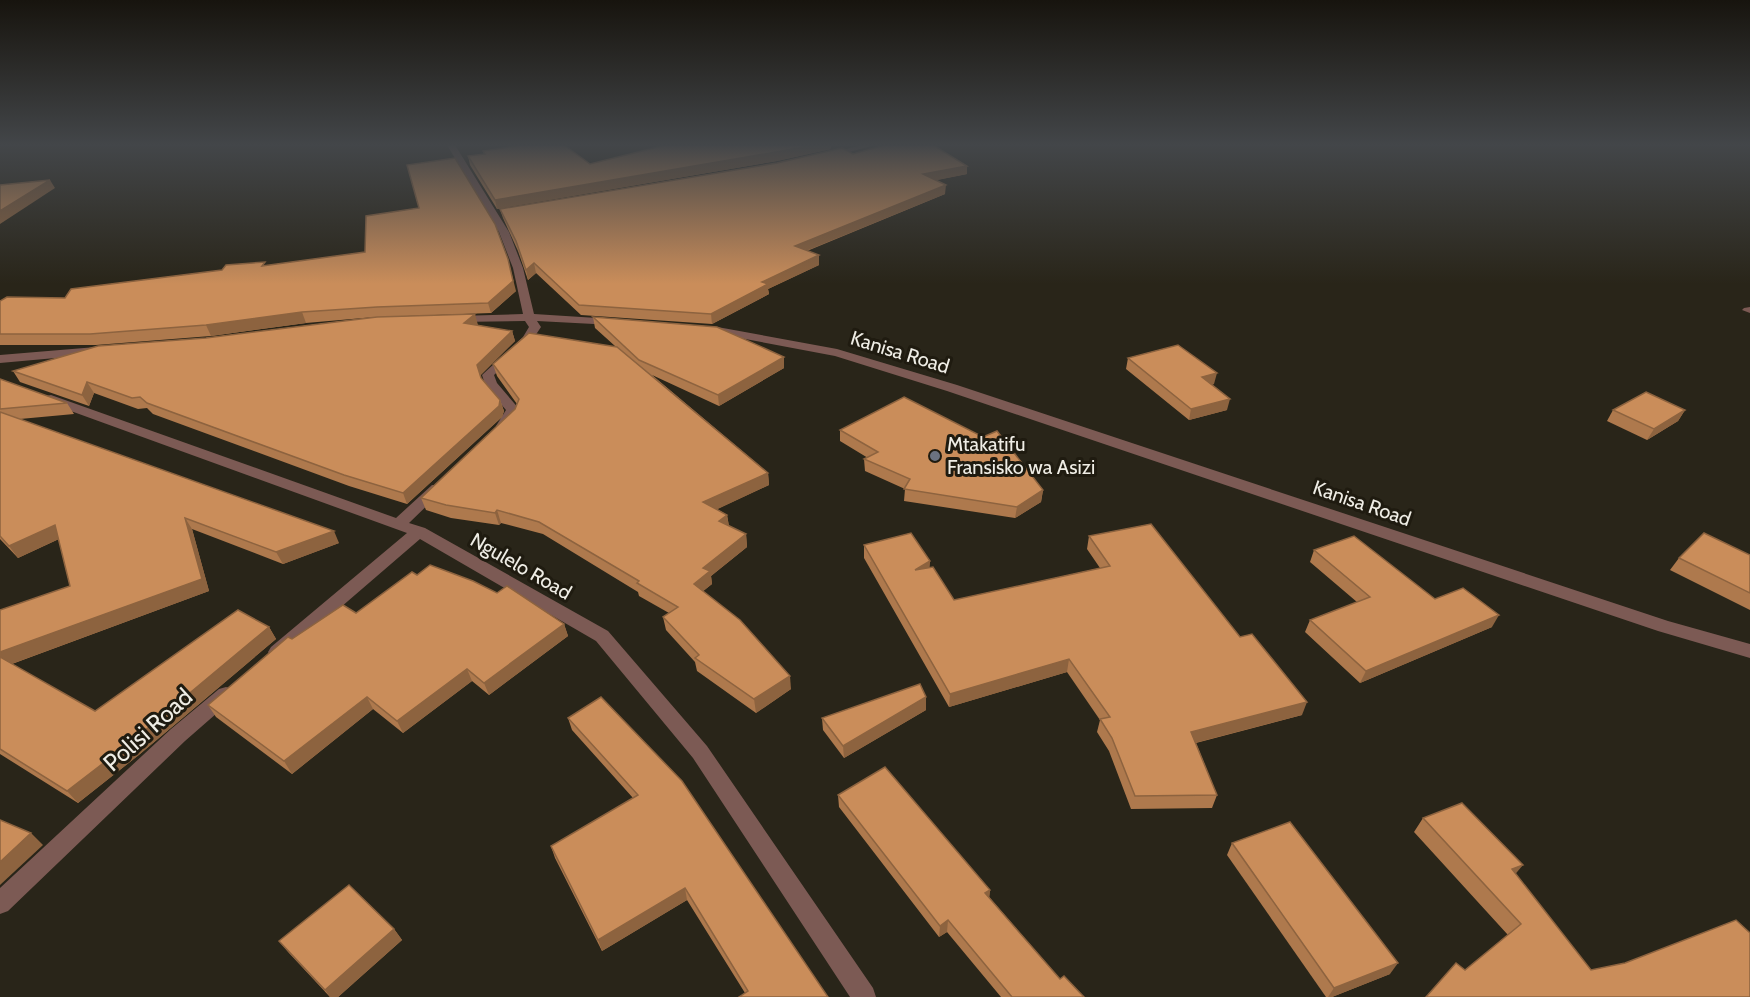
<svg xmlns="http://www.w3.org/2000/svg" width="1750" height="997" viewBox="0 0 1750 997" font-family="Cabin,sans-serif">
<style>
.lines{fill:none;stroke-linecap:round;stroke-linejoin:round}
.minor{fill:#7c5a54;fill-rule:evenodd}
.wall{fill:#ae794d}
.shaded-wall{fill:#8d633f}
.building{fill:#ca8d5a;stroke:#8d633f;stroke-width:1.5}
.worship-dot{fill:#6b7280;stroke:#1f1b10;stroke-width:2}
.labels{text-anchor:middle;stroke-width:6;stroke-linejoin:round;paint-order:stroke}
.street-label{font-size:20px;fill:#efede5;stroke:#1f1b10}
.poi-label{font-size:20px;fill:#efede5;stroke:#1f1b10;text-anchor:start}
.near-street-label{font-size:24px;fill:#efede5;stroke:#1f1b10}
</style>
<rect width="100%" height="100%" fill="#292519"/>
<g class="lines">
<g class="minor">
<path d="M447,145h8l54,87 14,36 11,46 79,5 6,3 -6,3 -76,-4 4,6 -10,15 -37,33 3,8 23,27c0,8 -10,18 -17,20l-7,-4 10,-16 -20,-23 -4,-12 41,-38 6,-10 -4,-6 -68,1 -6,-3 6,-3 66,-2 -10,-46 -14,-36z"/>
<path d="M862,145h13l-48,13 -4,-3z"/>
<path d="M1750,307v6l-8,-3 2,-2z"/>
<path d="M712,326l125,23 120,36 711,236 82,23v14l-92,-27 -711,-240 -112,-35 -127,-24 -2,-2z"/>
<path d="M96,347l4,1v6l-100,9v-8z"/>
<path d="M51,395l345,123 36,-33h10l2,3 -2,3 -33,32 16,5 183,103 99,115 166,242 3,9h-26l-157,-239 -97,-117 -176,-102 -137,118 -6,2 -6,-2 -3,-5 3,-5 136,-114 -361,-131 -2,-3 2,-3z"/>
<path d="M226,687l7,2 2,5 -2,5 -48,42 -177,170 -8,3v-26l171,-159 48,-40z"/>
</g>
</g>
<g class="wall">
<path d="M512,145h52l26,19 76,-19h165v4l-54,12 -280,48 -27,-44 -2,-9 16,-2 -1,-3 30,-4z"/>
<path d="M853,154l114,20 -31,6 9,14 -138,57 12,14 -51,24 1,5 -57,30 -131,-9 -45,-42 -8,7 -10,-29 -15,-33 -3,-9z"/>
<path d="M266,266l250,25 -25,22 -112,4 99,8h-1l35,6 3,10 -35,34 1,3 19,22 4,11 -2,6 -95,87 -58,-18 -196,-72 -6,-6 -9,1 -44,-16 -5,13 -69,-24 -7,-11 193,-33 169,-21 -69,6 -95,13 -115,9h-96v-44l65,-3z"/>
<path d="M593,317l191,40v11l-65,38 -67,-31 116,98 1,12 -52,24 10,6 2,11 17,8 1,13 -36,29 1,8 -9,7 88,98 -35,24 -59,-42 -2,-9 -29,-32 -3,-13 6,-4 -30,-17 -1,-4 -95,-58 -42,-11 -2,2 -48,-7 -25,-8 -5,-12 94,-89 2,-5 -20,-28 -4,-12 122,-18 -20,-18z"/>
<path d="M1128,358l86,26 -3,1 16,25 -38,10 -63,-51z"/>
<path d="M0,379l67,24 7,11 -54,5 319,124 -56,21 -91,-35 17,62 -197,73 83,47 174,-84 7,12 -136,115 -62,49 -78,-49v-144l70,-24 -11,-47 -41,19 -18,-19z"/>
<path d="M1613,410h72l-7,11 -31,19 -40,-19z"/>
<path d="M840,430l203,60 -2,12 -26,16 -111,-17 1,-12 -40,-18 -1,-12 4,-1 -28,-17z"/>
<path d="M1089,536l213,179 -106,28 21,52 -5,13 -81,1 -22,-58 -12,-19 3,-12 -33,-48 -118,35 -85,-149v-13l66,16 -1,7 25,32 146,-32 -13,-19z"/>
<path d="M1314,550l121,49 57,28 -132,56 -55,-51 5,-12 47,-18 -47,-40z"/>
<path d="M1750,555v55l-80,-40 9,-12z"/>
<path d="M417,575l80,18 67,31 4,12 -79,59 -17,-14 -69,52 -30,-24 -81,65 -76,-57 -8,-12 84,-66 64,-26z"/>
<path d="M926,710l-82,48 -21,-28 -1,-12z"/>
<path d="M568,718l260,279 -83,-4 -58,-93 -85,51 -47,-93 -4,-12 82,-48 -61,-68z"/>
<path d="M838,795l152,95 -1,7 71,82 24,18h-83l-54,-65 -8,5 -100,-130z"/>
<path d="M1423,818l93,56 75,96 159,27 -285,-27 43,-35 -94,-103z"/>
<path d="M1232,843l158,131 -58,23h-6l-99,-142z"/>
<path d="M394,929l8,11 -64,57h-8l-41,-44 -10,-12z"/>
</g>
<g class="shaded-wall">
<path d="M814,145h17v4l-54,12 -280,48 -2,-9z"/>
<path d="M967,166v8l-44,9v-9z"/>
<path d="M50,180l5,8 -55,36v-13z"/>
<path d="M946,185l-1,9 -149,61 -1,-9z"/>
<path d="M819,255v10l-51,24 1,5 -57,30 -1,-10 51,-32z"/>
<path d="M508,259l8,32 -25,22 -3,-10z"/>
<path d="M534,263l2,10 -8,7 -2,-10z"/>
<path d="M302,312l4,11 -95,13 -5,-11z"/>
<path d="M475,314l3,11 -11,9 -3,-11z"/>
<path d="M512,331l3,10 -35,35 -3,-11z"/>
<path d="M784,357v11l-65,38 -1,-11z"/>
<path d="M1217,373l-3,11 -15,4 3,-11z"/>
<path d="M87,382l7,11 -5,13 -7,-11z"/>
<path d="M1230,399l-3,11 -38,10 2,-11z"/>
<path d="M500,400l4,11 -2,6 -95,87 -4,-11z"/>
<path d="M1685,410l-7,11 -31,19 7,-11z"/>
<path d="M768,473l1,12 -64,30 -2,-13z"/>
<path d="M1043,490l-2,12 -26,16 2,-11z"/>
<path d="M497,510l4,13 -2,2 -4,-12z"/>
<path d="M727,515l2,12 -10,-6z"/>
<path d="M185,518l7,11 17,62 -203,75 -6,-6v-8z"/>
<path d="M55,525l8,12 -45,21 -9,-12z"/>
<path d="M334,531l5,12 -56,21 -7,-12z"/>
<path d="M746,534l1,13 -36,29 1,8 -16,13 -2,-13 9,-16z"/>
<path d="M930,561l-1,13 -14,-4z"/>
<path d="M1499,615l-7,12 -132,56 6,-12z"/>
<path d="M564,624l4,12 -79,59 -5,-12z"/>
<path d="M269,627l7,12 -136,115 -62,49 -11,-12z"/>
<path d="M1069,659l-2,13 -118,35 1,-13z"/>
<path d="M467,669l5,12 -69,52 -6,-12z"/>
<path d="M790,676l1,13 -35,24 -2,-14z"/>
<path d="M367,697l6,12 -81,65 -8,-13z"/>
<path d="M926,697v13l-82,48 -1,-12z"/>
<path d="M1307,702l-5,13 -115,30 4,-13z"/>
<path d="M31,833l12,12 -43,40v-23z"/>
<path d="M1523,865l-11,13v-9z"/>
<path d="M685,888l2,12 -85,51 -4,-11z"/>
<path d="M990,890l-1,11 -4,-8z"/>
<path d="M948,920l-1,12 -8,5 1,-11z"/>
<path d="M394,929l8,11 -64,57h-8l-5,-7z"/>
<path d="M1398,963l-8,11 -58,23h-4l6,-9z"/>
</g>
<g class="building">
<path d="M514,145h50l26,19 76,-19h148l-38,7 -281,48 -27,-44 17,-2 -2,-3 33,-5z"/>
<path d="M885,145h48l34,21 -44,8 23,11 -151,61 24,9 -57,27 6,2 -57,30 -132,-9 -45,-42 -8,7 -10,-29 -16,-32 277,-46 65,-15 11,6z"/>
<path d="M455,158l40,66 13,35 5,22 -25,22 -111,4 -75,5 -96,13 -116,9h-90v-33l7,-4 58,1 6,-9 151,-19 4,-5 39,-3 -3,4 103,-14 1,-36 53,-8 -12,-43z"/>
<path d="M50,180l-50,31v-26z"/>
<path d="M475,314l-11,9 48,8 -35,34 4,13 19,22 -1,6 -96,87 -59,-18 -197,-72 -7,-6 -8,1 -45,-16 -5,13 -69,-24 85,-25 108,-8 171,-21z"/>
<path d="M593,317l124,10 67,30 -66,38 -79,-35z"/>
<path d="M529,333l88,14 151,126 -65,29 24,13 -8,6 27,13 -43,34 7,3 -16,13 46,36 50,56 -36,23 -59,-41 4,-3 -36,-38 15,-10 -41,-24 2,-2 -100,-59 -42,-12 -2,3 -49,-8 -25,-7 94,-89 4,-10 -26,-35z"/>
<path d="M1178,345l39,28 -15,4 28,22 -39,10 -63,-51z"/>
<path d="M0,379l67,24 -67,6z"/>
<path d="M1646,392l39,18 -31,19 -41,-19z"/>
<path d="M904,397l79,40 14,-6 46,59 -26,17 -113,-18 6,-10 -46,-20 14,-7 -38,-22z"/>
<path d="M0,412l334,119 -58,21 -91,-34 17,61 -202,73v-42l70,-24 -15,-61 -46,21 -9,-10z"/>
<path d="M1151,524l89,113 12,-3 55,68 -116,30 26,63 -82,1 -23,-58 -12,-19 10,-2 -41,-58 -119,35 -86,-149 47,-12 19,28 -15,9 18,-3 21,33 156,-34 -21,-30z"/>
<path d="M1704,533l46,22v38l-71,-35z"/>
<path d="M1354,536l81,63 28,-11 36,27 -133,56 -56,-51 60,-23 -56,-47z"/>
<path d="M430,565l43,16 24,12 10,-7 57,38 -80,59 -17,-14 -70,52 -30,-24 -83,64 -76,-56 80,-68 4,2 51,-34 13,8 56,-41 5,3z"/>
<path d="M238,610l31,17 -138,115 -64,49 -67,-42v-92l95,54z"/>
<path d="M920,684l6,13 -83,49 -21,-28z"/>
<path d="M601,697l81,84 146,216h-89l9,-6 -63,-103 -87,52 -47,-94 87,-51 -70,-77z"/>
<path d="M885,767l105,123 -5,3 75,86 4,-3 20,21h-72l-64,-77 -8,6 -102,-131z"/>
<path d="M1462,803l61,62 -11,4 79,101 34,-7 111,-43 14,13v64h-324l30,-34 9,7 56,-46 -98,-106z"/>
<path d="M0,820l31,13 -31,29z"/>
<path d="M1290,822l108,141 -64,25 -102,-145z"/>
<path d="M349,885l45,44 -69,61 -46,-49z"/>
</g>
<linearGradient id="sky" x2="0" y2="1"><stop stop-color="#17140e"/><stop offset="0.51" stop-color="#434649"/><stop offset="1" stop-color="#434649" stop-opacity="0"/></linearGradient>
<rect width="1750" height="284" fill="url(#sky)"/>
<circle class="worship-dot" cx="935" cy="456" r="6"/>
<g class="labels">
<g class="street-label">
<text transform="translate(900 352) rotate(17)" y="7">Kanisa Road</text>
<text transform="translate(1362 503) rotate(19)" y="7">Kanisa Road</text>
<text transform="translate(521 566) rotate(30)" y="7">Ngulelo Road</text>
</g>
<g class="poi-label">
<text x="947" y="451">Mtakatifu<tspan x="947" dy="23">Fransisko wa Asizi</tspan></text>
</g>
<g class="near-street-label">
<text transform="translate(148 730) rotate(-42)" y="8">Polisi Road</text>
</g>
</g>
</svg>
